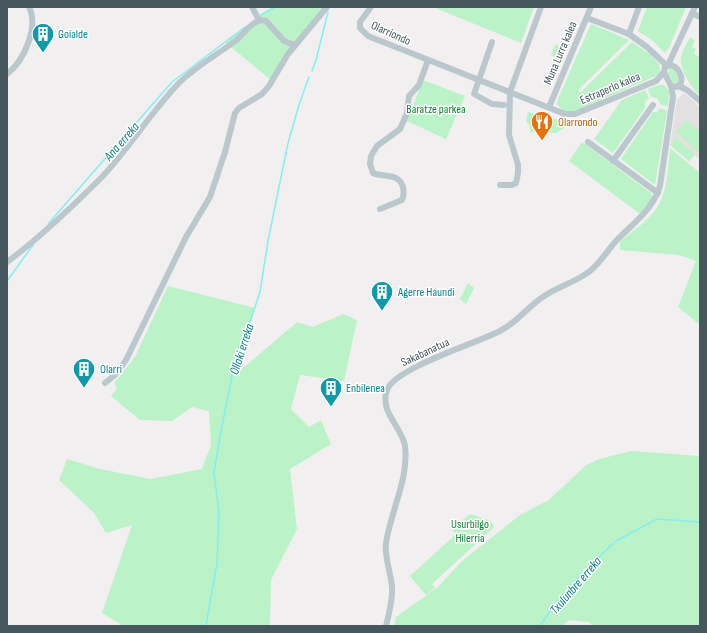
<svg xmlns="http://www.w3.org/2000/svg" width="707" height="633" viewBox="0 0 707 633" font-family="'Sofia Sans Condensed',sans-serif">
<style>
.education{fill:#e3e0e2}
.green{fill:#bbf2c7}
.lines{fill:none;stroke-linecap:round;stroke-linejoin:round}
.stream{stroke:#85eef2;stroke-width:1.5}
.minor{stroke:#bac7cd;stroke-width:6}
.labels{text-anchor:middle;stroke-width:3;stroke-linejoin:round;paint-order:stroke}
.street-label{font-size:12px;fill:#46575e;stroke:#fff}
.culture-label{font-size:12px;fill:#0d838f;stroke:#fff;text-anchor:start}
.park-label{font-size:12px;fill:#118537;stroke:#fff}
.food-label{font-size:12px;fill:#c56008;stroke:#fff;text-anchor:start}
.water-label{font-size:13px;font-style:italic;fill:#077e83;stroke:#fff}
</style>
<rect width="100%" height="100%" fill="#f2eff0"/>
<path class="education" d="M684,93l16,14v50l-1,1 -4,-3 -6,6 -19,-16 7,-45z"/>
<g class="green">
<path d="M275,7h52l-26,31 -29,43 -47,-39 42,-32z"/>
<path d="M433,7h101l-13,36z"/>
<path d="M647,7h39l-17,41 -4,5 -13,-13 -14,-9z"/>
<path d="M591,24l38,16 -51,50 2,3 52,-51c9,7 30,17 28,30l-4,4 -83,36h-9l-7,-8 1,-5z"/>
<path d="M690,37l5,3 -3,7 4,2 -2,5 6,3v39c-8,-8 -21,-27 -19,-39 1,-6 6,-14 9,-20z"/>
<path d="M555,45l9,3 -5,11 -8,-4z"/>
<path d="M670,68h4l5,11 -2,5 -4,-1 -5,-10z"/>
<path d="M423,80l42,16 -19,43 -39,-18z"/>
<path d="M659,85h5l5,6 -1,15 -7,-1 -4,-7 -6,-1 -3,-8z"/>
<path d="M645,90l4,8 -4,4v6l-32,45 -19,-14 28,-39z"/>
<path d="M660,108l7,3 -12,74 -34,-26 32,-47h4z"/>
<path d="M528,112c15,4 30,8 45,11l-17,10 -26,-1v-6l-4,-5z"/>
<path d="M686,120l14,12v18l-2,2 -22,-20z"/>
<path d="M676,138l19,16 -6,7 -19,-16z"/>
<path d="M582,142l69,51 1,4 -5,9 -7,8 -71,-53z"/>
<path d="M670,148l30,25v152l-22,-18 18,-46 -17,-6 -59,-5v-8c14,-12 34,-25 41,-42 7,-16 7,-35 9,-52z"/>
<path d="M468,283l6,5 -8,16 -6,-5z"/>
<path d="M168,286l87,22 -19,66 61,-52 16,5 30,-13 14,6 -13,61 -44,-6 -9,34 18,18 12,-7 10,24 -41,25 7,60 -26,51 -1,46h-147l-21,-13 30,-88 -26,8 -12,-20 -35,-33 8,-21 33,10 51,10 51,-10 9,-24 -2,-34 -17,-4 -20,14 -32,-1 -29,-24 6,-7 -3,-6 21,-26z"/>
<path d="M631,451l69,5v170h-105l-7,-4 -19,-2 -7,6h-168l2,-9 42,-30 24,-26 58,-46 29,-15 36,-34 14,-7z"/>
<path d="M470,514l18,6 5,4 1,3 -62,57 3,4 -9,7 -16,-19 46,-42 -4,-4z"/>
</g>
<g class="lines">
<g class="stream">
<path d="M261,15l14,-8"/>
<path d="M312,71l4,-11 12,-48"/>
<path d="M48,224l124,-142 73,-55"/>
<path d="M7,281l26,-36"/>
<path d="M206,626l11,-63 2,-51 -5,-39 6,-37 12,-60 28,-84 8,-51 20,-98 11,-38 10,-28"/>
<path d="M540,626l13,-19 33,-38 30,-28 41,-22 43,3"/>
</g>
<g class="minor">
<path d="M252,7l7,13"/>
<path d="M371,7l-11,15v6l8,8 197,78h10l81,-33 8,-9"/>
<path d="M692,13l8,4"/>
<path d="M587,18l42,16 18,13 20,19"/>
<path d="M629,34l10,-27"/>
<path d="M492,42l-18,52 18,10 12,1"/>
<path d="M668,65l27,-58"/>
<path d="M671,65c9,3 15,17 6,22l-6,-1 -7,-14 1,-5z"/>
<path d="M7,74c17,-13 32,-47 22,-67"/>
<path d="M679,86l8,4 13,11"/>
<path d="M549,107l42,-100"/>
<path d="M588,142l70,51"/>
<path d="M613,161l40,-56"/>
<path d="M500,185h12l4,-2 2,-10v-8l-9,-30 1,-43 31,-85"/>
<path d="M380,209l22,-9c2,-4 2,-8 1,-13 -5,-15 -19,-9 -30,-14l-3,-9 1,-8 6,-10 23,-17 7,-16 2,-17 10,-11 9,-25"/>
<path d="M7,262c34,-25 65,-55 95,-85 28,-30 49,-65 77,-94 17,-17 38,-28 56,-42 9,-6 20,-25 31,-20l18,20 11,4"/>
<path d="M105,383l10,-8 11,-15 60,-123 24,-40 15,-45 10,-39 4,-5 23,-14 7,-8 19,-32 39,-47"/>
<path d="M386,626c3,-12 7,-27 6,-39 -1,-14 -8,-31 -6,-44 5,-33 23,-64 19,-97 -3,-19 -26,-34 -18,-56 8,-22 90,-47 113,-59 16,-8 26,-22 40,-32 15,-12 35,-16 50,-28 10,-8 17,-20 26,-30 17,-18 36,-30 44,-55l13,-89 -2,-11"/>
</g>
</g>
<defs>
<g id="building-pin" transform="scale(1.15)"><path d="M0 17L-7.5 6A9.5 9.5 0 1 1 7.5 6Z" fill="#0f9aa8" stroke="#fff"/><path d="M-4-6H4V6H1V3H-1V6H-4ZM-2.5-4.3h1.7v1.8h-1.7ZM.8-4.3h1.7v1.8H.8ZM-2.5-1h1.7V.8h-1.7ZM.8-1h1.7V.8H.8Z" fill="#fff"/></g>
<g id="restaurant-pin" transform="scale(1.15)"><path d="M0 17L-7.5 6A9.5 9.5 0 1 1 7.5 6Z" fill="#e8710a" stroke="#fff"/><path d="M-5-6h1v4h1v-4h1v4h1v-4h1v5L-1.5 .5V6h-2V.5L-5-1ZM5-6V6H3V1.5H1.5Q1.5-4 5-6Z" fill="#fff"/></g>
</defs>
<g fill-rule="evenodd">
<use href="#building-pin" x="43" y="34"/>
<use href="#restaurant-pin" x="542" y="122"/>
<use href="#building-pin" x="382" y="292"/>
<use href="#building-pin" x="84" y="369"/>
<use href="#building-pin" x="331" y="388"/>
</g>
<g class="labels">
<g class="street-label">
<text transform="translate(391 33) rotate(24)" y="4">Olarriondo</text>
<text transform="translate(560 53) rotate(-67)" y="4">Muna Lurra kalea</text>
<text transform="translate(610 88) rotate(-23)" y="4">Estraperlo kalea</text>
<text transform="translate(425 352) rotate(-25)" y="4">Sakabanatua</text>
</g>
<g class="culture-label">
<text x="58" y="38">Goialde</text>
<text x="398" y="296">Agerre Haundi</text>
<text x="100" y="373">Olarri</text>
<text x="346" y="392">Enbilenea</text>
</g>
<g class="park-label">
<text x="436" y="113">Baratze parkea</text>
<text x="470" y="528">Usurbilgo<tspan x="470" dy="14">Hilerria</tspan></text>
</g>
<g class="food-label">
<text x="558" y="126">Olarrondo</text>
</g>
<g class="water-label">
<text transform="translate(121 141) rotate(-49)" y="5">Ana erreka</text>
<text transform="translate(241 349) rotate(-72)" y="5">Olloki erreka</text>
<text transform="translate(575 585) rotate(-49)" y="5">Txulunbre erreka</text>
</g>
</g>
<rect width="707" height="633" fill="none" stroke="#46575e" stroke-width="16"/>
</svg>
